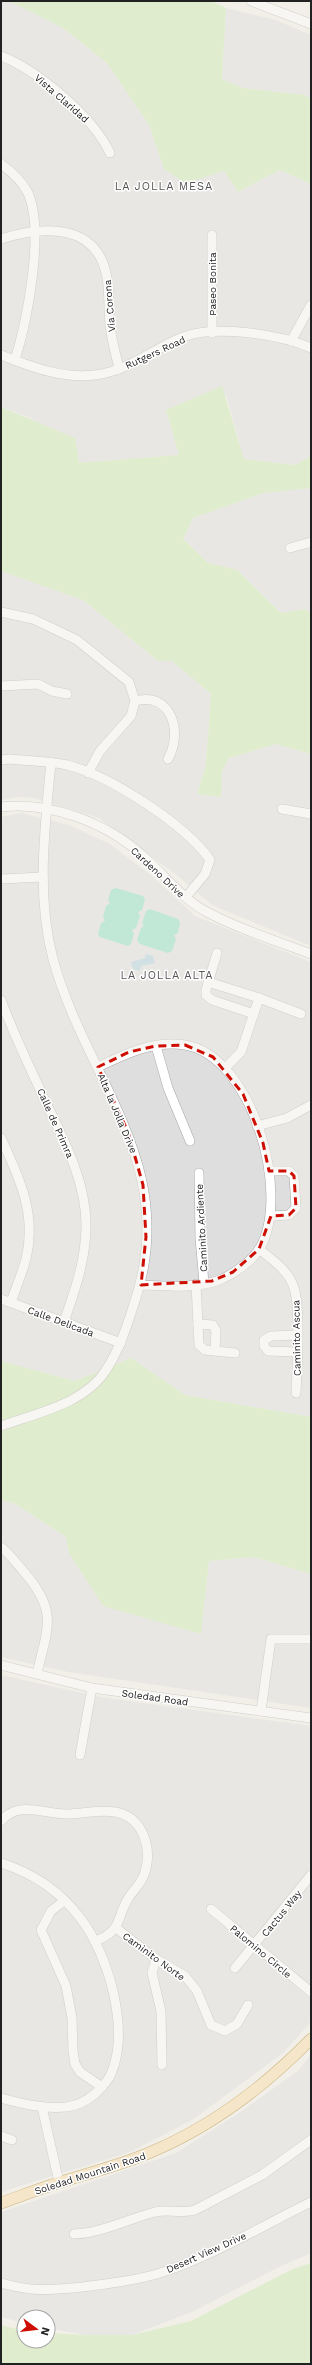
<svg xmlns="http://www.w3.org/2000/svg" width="312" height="2365" viewBox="0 0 312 2365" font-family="'Work Sans',sans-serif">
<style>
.residential{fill:#dfdede}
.grass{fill:#c9eab0}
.pitch{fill:#88dec2}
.water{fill:#aacfde}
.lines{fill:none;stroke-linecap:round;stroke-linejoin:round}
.minor-casing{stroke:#a8a8a8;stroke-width:10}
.major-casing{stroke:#9c7103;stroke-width:12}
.minor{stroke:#fff;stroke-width:9}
.major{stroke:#fadaa4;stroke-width:11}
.marked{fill:none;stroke:#cf0e03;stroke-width:3;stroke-dasharray:8 5;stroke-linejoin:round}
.labels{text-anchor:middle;stroke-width:3;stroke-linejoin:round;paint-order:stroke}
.street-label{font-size:10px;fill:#212121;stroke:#fff}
.neighbourhood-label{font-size:11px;letter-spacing:1px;fill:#545454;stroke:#fff}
</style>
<rect width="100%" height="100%" fill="#f1efe8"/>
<g class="residential">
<path d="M1,1h8l54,27 44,35 42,62 15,44 21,14 39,-13 14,22 42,-22 31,14v272l-16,9 -51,-6 -18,-64 -60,15 13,45 -100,8 -48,-45 -30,-11z"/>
<path d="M226,8l50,12 35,15v64l-6,-4 -62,-7 -21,-9z"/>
<path d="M311,488v127l-5,-6 -24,5 -45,-44 -29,-7 -25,-24 10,-21 70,-25z"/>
<path d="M1,571l82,29 75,61h14l39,33 -5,71 -9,29 24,3 1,-26 7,-13 47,-14 35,10v192l-99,-41 -34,-29 -79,-58 -65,-20 -15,-1 -18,3z"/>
<path d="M21,813l48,12 39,18 44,33 43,40 116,46v455l-126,-22 -54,-37 -56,23 -74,-20v-544z"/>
<path d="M1,1500l13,3 52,34 3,16 132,80 8,-72 45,-4 57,17v134l-243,-36 -67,-15z"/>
<path d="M1,1675l99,22 211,29v296l-28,31 -91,67 -62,32 -129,40z"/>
<path d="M311,2054v199l-34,15 -83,43 -62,24h-48l-36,-7v-11h-24v6l-23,-6v-105l175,-59 63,-40 59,-42z"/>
</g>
<g class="grass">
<path d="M9,1h202l15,7 -4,71 21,9 62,7 6,4v85l-31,-14 -42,22 -14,-21 -39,12 -21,-14 -15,-44 -42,-62 -44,-35z"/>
<path d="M222,386l22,73 51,6 16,-9v32l-48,5 -70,25 -10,21 25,24 29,7 44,43 25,-4 5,6v139l-35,-10 -47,14 -7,13 -1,26 -24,-3 9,-29 5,-71 -39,-33h-14l-75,-61 -82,-29v-164l74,31 4,25 100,-8 -13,-45z"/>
<path d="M131,1358l54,37 126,22v157l-57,-17 -45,4 -8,73 -98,-28 -34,-53 -3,-16 -52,-34 -13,-3v-139l74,20z"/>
<path d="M311,2263v101h-310v-39l23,6v10h24v-8l36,2h48l59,-14 102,-52z"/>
</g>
<g class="pitch">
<path d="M116,888l27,8 2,4 -3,10 -4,2 2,4 -4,12 -4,2 2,4 -3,10 -3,2 -28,-9 -2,-3 3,-11 4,-2 -2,-4 3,-11 4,-3 -2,-3 3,-10z"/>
<path d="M150,909l28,10 2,3 -2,11 -4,2 2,4 -4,12 -4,2 -28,-9 -3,-4 4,-12 3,-2 -2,-3 4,-12z"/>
</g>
<path class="water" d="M146,954l7,2 2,7 -14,3 -1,5 -7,-2 -2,-7 14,-4z"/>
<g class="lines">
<g class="minor-casing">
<g id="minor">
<path d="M251,1l60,23"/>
<path d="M1,56c38,15 92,61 109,97"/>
<path d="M1,164c11,8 21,17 27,29 17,38 -1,128 -13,167"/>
<path d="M212,235v98"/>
<path d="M1,239c41,-13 97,-17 106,39 3,15 1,31 3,46 1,15 6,30 9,45"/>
<path d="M291,341l20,-36"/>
<path d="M1,355c31,12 60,24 94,20 33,-4 58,-26 88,-38 33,-12 97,-3 128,11"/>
<path d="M290,548l21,-6"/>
<path d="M1,612l32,7 44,21 52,42 6,19 -4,15 -31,35 -12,22"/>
<path d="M1,686l37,-2 14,7 15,3"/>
<path d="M135,701c37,-10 48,32 33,58"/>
<path d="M1,760l8,-1c19,2 39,2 58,6 42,10 119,60 143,95l-5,14 -19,23"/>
<path d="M1,807c49,-6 106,16 142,49 21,18 39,43 64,56 31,17 70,29 104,42"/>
<path d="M282,809l29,5"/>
<path d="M1,879l42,-2"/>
<path d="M217,953l-11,37v5l6,5 42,14"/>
<path d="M208,982l51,16 -18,54 -16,16"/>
<path d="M259,998l42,16"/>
<path d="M1,1000c14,38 32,74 49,111 17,35 36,74 36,114 0,35 -11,65 -22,97"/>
<path d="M156,1046l12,42 22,53"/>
<path d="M98,1067c27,-13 56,-27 87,-22 68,11 106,150 75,203 -8,13 -25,25 -38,31 -23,10 -57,7 -81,6"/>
<path d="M257,1126l30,-8 24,-13"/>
<path d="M1,1138c18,39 36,76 25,121 -4,14 -10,29 -15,43"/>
<path d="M269,1171h20l5,5 2,32 -7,7 -18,1"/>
<path d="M199,1173l1,65 4,45"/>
<path d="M259,1249c14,11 30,22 35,39 7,20 3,82 2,105"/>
<path d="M196,1284l3,61 6,5 30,3"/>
<path d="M1,1299l120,44"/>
<path d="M198,1324l15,1 3,6 -1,20"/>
<path d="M297,1335l-26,1 -7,4v6l4,5 29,1"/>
<path d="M1,1426c35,-13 84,-22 105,-56 13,-20 20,-41 27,-63 50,-141 -46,-224 -80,-348 -17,-64 -8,-132 -2,-197"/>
<path d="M1,1547c9,7 16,17 23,25 34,39 24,55 13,101"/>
<path d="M1,1665l91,23 219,30"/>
<path d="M261,1711l10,-72h40"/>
<path d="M80,1755l12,-67"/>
<path d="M1,1821c17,-21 42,-7 65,-7 17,0 33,-5 49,-2 29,5 38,38 29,63 -3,8 -10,15 -15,22 -14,22 -5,32 -33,44"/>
<path d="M1,1863c32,10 60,29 80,56 28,37 49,111 30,155 -3,7 -10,14 -15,19 -8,7 -19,13 -30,14 -22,2 -43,-3 -65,-9"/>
<path d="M64,1901l-13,10 -10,19 25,56 6,32 1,33 2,13 5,8 22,15"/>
<path d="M211,1909l100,83"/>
<path d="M116,1928l40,31 29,17 12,15 14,34 14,6 12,-7 11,-19"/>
<path d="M156,1959l-4,14 9,38 1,54"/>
<path d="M235,1968l76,-93"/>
<path d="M42,2107l17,75"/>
<path d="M1,2136l11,4"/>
<path d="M74,2234c28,-1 54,-15 81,-22 13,-3 27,2 40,-2l67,-35 49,-35"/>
<path d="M1,2283c33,9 48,7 81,4 25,-3 51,-6 75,-13 52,-16 105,-48 154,-72"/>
</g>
</g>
<g class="major-casing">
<path id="major" d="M1,2203c20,-7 40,-15 60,-21 30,-10 61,-17 90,-30 62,-26 114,-66 160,-113"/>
</g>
<use href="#minor" class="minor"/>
<use href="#major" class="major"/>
</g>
<path d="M0 0H312V2365H0ZM185,1045l28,12 30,37 20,49 6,28h20l5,5 2,32 -7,7 -18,1 -12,33 -26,23 -21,9 -71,4 5,-48 -3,-52 -15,-53 -30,-65 31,-15 27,-6z" fill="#f1efe8" fill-opacity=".55" fill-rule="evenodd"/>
<path class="marked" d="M185,1045l28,12 30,37 20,49 6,28h20l5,5 2,32 -7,7 -18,1 -12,33 -26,23 -21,9 -71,4 5,-48 -3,-52 -15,-53 -30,-65 31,-15 27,-6z"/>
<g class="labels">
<g class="street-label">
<text transform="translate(62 98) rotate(41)" y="4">Vista Claridad</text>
<text transform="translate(212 284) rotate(-90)" y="4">Paseo Bonita</text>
<text transform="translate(109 306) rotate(-95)" y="4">Via Corona</text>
<text transform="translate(155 352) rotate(-25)" y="4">Rutgers Road</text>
<text transform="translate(158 872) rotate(43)" y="4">Cardeno Drive</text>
<text transform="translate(118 1113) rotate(67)" y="4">Alta la Jolla Drive</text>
<text transform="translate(56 1123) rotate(66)" y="4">Calle de Primra</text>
<text transform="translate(201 1228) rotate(-93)" y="4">Caminito Ardiente</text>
<text transform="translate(61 1321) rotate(20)" y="4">Calle Delicada</text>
<text transform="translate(296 1338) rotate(-91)" y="4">Caminito Ascua</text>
<text transform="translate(155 1697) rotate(8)" y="4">Soledad Road</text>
<text transform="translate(281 1913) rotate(-51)" y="4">Cactus Way</text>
<text transform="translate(261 1951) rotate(40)" y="4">Palomino Circle</text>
<text transform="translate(154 1956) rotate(36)" y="4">Caminito Norte</text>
<text transform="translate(90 2173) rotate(-18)" y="4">Soledad Mountain Road</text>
<text transform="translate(206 2252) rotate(-24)" y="4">Desert View Drive</text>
</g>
<g class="neighbourhood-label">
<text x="164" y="190">LA JOLLA MESA</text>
<text x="167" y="979">LA JOLLA ALTA</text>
</g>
</g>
<rect width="312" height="2365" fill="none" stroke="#212121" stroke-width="4"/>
<g transform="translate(36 2329) rotate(105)"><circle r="19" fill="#ffffff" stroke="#a6a6a6"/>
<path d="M0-3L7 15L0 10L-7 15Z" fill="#cf0e03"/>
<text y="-6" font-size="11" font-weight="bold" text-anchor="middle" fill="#212121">N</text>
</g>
</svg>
